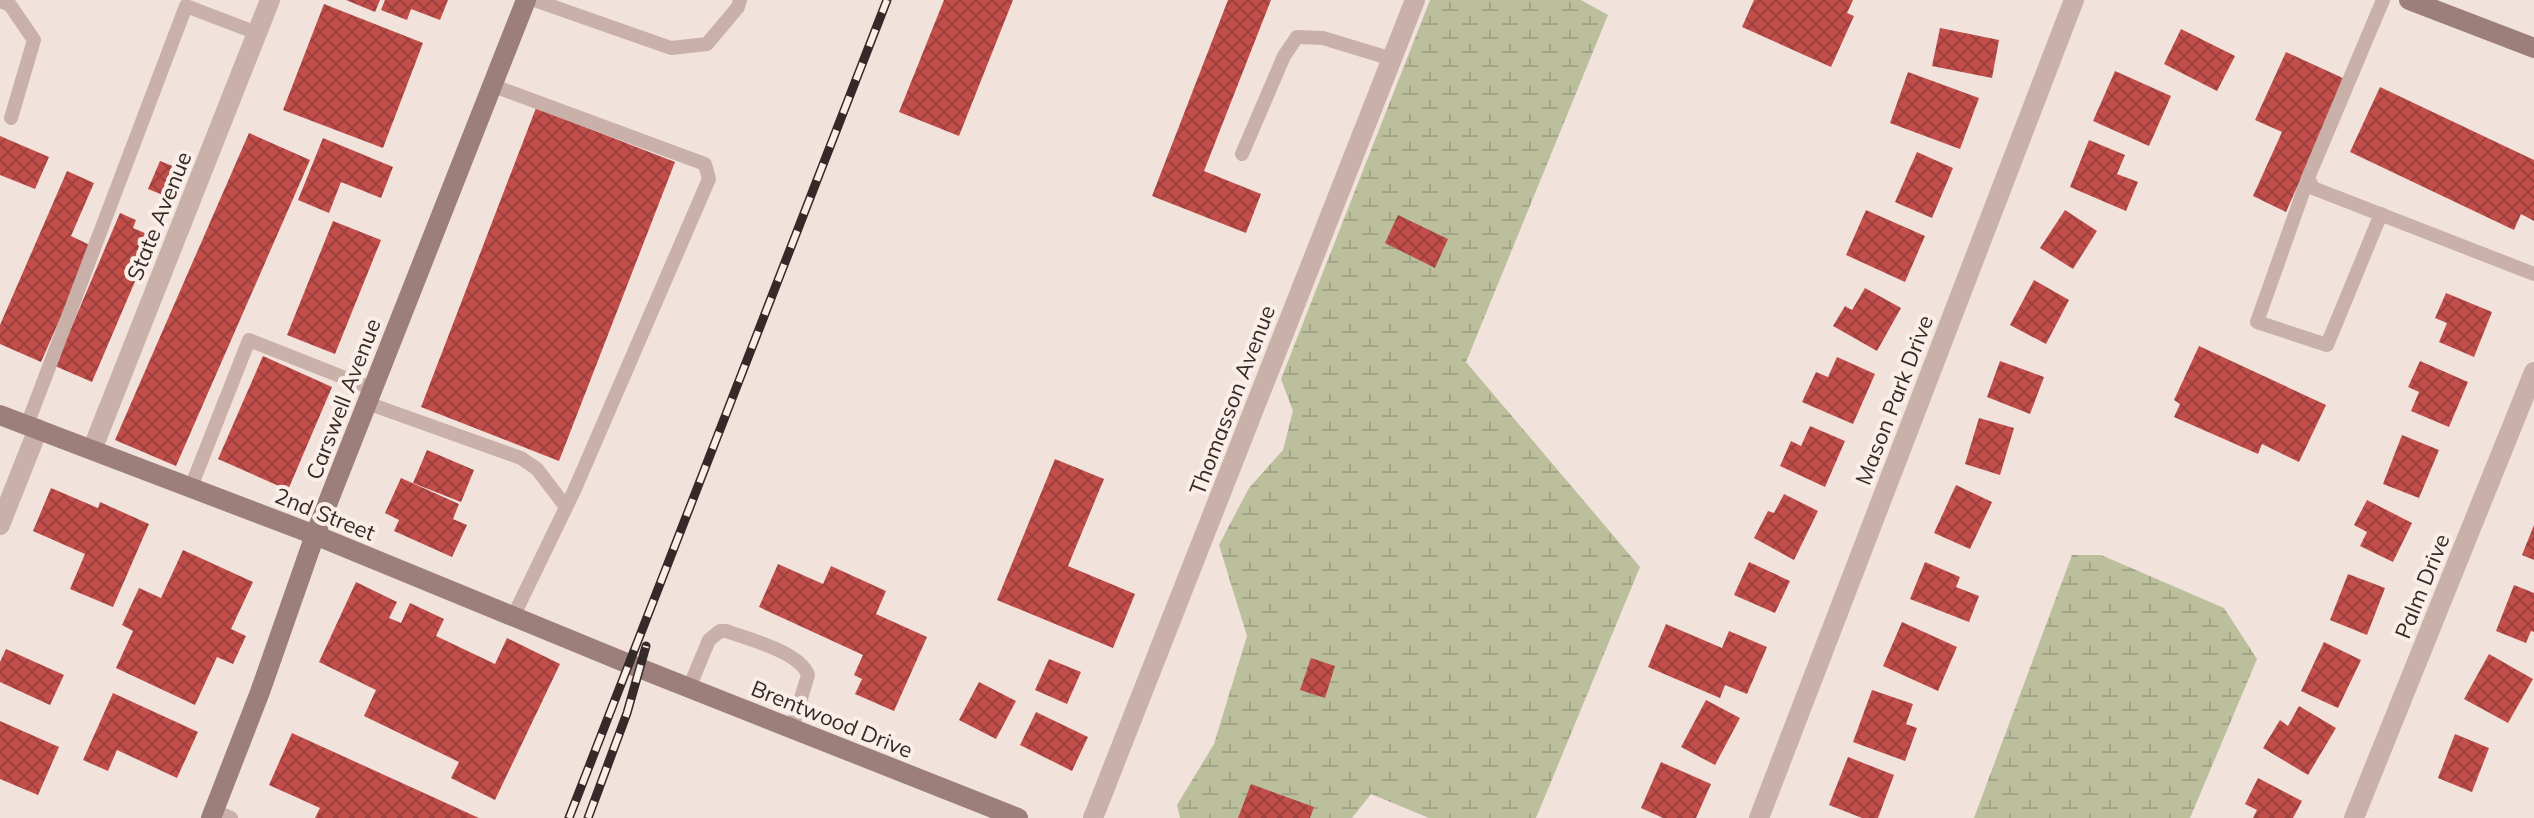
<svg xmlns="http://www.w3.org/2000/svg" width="2534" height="818" viewBox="0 0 2534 818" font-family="Mulish,sans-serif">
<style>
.wetland{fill:url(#wetland-marsh)}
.building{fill:url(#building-cross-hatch)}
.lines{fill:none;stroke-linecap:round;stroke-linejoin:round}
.lane{stroke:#c9b0a8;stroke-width:14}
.street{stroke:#c9b0a8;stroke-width:20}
.secondary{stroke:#9c7f7a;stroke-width:20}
.rail-casing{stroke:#362a28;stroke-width:9}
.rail{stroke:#f9eee8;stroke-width:6;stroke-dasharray:18;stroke-linecap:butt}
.labels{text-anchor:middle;stroke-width:8;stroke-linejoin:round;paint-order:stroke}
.street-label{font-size:22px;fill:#362a28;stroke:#f9eee8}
</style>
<defs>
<pattern id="wetland-marsh" width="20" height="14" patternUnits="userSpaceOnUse" patternTransform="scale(2)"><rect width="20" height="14" fill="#bbbf9c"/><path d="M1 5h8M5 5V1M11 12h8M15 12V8" fill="none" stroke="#a1a486"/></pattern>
<pattern id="building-cross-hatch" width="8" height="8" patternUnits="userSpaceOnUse" patternTransform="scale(2)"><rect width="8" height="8" fill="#c14e4a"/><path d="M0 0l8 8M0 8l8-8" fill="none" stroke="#9e413e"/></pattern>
</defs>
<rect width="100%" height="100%" fill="#f1e3dc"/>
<g class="wetland">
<path d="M1430,0h151l27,15 -142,347 174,205 -104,251h-107l-58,-24 -19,24h-172l-3,-13 37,-61 33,-108 -28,-91 30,-57 34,-38 10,-39 -12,-32z"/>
<path d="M2072,555h29l123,53 33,51 -67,159h-216z"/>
</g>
<g class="building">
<path d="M346,0h34l-5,12z"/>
<path d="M385,0h63l-8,20 -29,-11 -4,11 -26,-10z"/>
<path d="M944,0h69l-54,136 -60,-24z"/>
<path d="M1228,0h43l-67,171 57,23 -15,39 -94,-37z"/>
<path d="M1754,0h99l-6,13 7,3 -23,51 -89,-40z"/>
<path d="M324,4l99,39 -40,105 -100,-38z"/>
<path d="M1940,28l59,12 -7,38 -60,-12z"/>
<path d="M2181,29l54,27 -18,35 -53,-27z"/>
<path d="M2286,52l59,27 -59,133 -33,-16 29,-64 -27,-12z"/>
<path d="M2115,71l56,25 -22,50 -56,-25z"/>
<path d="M1908,72l71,26 -19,51 -70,-26z"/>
<path d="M2380,87l154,73v61l-13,-7 -7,16 -164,-78z"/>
<path d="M536,108l139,54 -116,299 -138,-54z"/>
<path d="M249,133l61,27 -134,306 -61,-26z"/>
<path d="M0,136l49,21 -14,32 -35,-14z"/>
<path d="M323,138l70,29 -12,31 -40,-16 -12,31 -31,-13z"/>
<path d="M2089,140l36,15 -8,19 21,8 -12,29 -56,-24z"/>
<path d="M1917,152l36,16 -21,50 -37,-16z"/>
<path d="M160,161l20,8 -12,28 -20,-8z"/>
<path d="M67,171l27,12 -23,53 21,10 -51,116 -41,-18v-19z"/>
<path d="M1866,210l59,26 -20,46 -59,-27z"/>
<path d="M2065,210l32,21 -24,38 -33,-21z"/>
<path d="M120,213l16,7 -3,8 21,9 -62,145 -37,-16z"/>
<path d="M1398,215l50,24 -13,29 -50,-25z"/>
<path d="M333,221l48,19 -46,114 -48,-19z"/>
<path d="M2034,280l35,20 -23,44 -36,-19z"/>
<path d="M1865,288l36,20 -24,43 -44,-25 12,-20 7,4z"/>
<path d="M2446,293l46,19 -18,45 -35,-15 8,-19 -12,-5z"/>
<path d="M2199,346l127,59 -27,57 -37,-18 -4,10 -84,-37 6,-13 -6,-4z"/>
<path d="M263,356l69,31 -44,103 -70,-31z"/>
<path d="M1837,357l38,17 -22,50 -51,-22 14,-30 12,5z"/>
<path d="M2000,361l44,16 -14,37 -43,-17z"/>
<path d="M2420,361l48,21 -19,45 -38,-16 8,-19 -11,-5z"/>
<path d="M1979,418l35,10 -14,47 -35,-11z"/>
<path d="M1810,426l35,15 -20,46 -45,-21 11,-25 10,5z"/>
<path d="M2402,435l37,15 -20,48 -36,-14z"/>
<path d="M427,450l47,20 -13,32 -48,-19z"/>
<path d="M1055,459l49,20 -36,87 67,28 -22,54 -116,-48z"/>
<path d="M401,478l58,26 -6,15 14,6 -15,32 -58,-26 5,-11 -14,-7z"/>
<path d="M1956,485l36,17 -22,47 -36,-16z"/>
<path d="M51,488l47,20 2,-6 49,22 -36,83 -43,-18 15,-35 -52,-23z"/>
<path d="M1784,494l34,17 -24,49 -40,-22 14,-27 6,2z"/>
<path d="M2367,500l45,23 -19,39 -33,-16 7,-14 -13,-7z"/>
<path d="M2534,525v35l-12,-5z"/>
<path d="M183,550l70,32 -22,47 15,7 -13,28 -16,-7 -22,48 -79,-37 17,-37 -11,-6 17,-37 22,10z"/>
<path d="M1749,562l41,19 -15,32 -41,-18z"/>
<path d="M1925,562l35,15 -4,10 23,9 -10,26 -59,-23z"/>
<path d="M778,564l45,20 8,-18 55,25 -10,23 51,23 -33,74 -39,-17 7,-15 -8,-4 9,-20 -104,-48z"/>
<path d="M2348,574l37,14 -18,47 -37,-15z"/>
<path d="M356,582l41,20 -8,16 12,5 9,-20 34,16 -8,17 59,28 12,-26 53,26 -65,136 -44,-22 8,-16 -95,-46 12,-26 -57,-28z"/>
<path d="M2514,585l20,8v39l-3,-1 -5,12 -30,-12z"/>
<path d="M1902,622l55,25 -19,44 -55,-25z"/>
<path d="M1666,624l56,24 7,-17 38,16 -20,47 -22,-9 -5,13 -72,-31z"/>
<path d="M2324,642l37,18 -23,48 -37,-17z"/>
<path d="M6,649l58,26 -14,30 -50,-23v-20z"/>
<path d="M2489,654l44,25 -25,44 -44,-24z"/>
<path d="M1311,658l24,8 -10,32 -25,-8z"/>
<path d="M1049,659l32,13 -14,32 -32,-14z"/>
<path d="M979,682l37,19 -20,38 -37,-19z"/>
<path d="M1872,690l41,14 -7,20 11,4 -12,33 -52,-19z"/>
<path d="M113,693l85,39 -21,46 -60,-28 -9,21 -25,-11z"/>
<path d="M1706,700l34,18 -25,47 -34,-18z"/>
<path d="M2299,706l37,22 -28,47 -45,-27 17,-28 8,6z"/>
<path d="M1036,712l52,25 -16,34 -52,-26z"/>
<path d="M0,721l59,26 -21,48 -38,-16z"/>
<path d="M292,733l187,85h-164l5,-10 -51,-23z"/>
<path d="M2455,734l34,14 -17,44 -34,-14z"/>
<path d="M1848,757l46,18 -16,43h-16l-33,-13z"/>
<path d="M1661,762l50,22 -15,34h-33l-22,-10z"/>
<path d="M2258,778l44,23 -9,17h-40l4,-8 -12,-6z"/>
<path d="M1251,784l63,23 -4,11h-72z"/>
</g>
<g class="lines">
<g class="lane">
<path d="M534,0l137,48 36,-4 31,-37 2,-7"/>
<path d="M2383,0l-75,178 5,10 221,86"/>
<path d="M0,1l10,4 24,35 -23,78"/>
<path d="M491,85l214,79 4,15 -135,312 -61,126"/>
<path d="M1242,154l42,-98 13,-19 26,1 69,21"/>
<path d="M2308,178l-51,144 70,23 54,-131"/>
<path d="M367,403l154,55 16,11 29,38"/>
<path d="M27,425l159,-419 71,27"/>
<path d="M191,487l58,-147 124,49"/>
<path d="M689,688l20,-48 11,-9h6c22,8 74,21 82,44l-16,53"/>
<path d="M214,811l17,7"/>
</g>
<g class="street">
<path d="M92,450l178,-450"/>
<path d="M0,525l38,-96"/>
<path d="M1093,818l322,-818"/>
<path d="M1759,818l315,-818"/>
<path d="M2354,818l180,-446"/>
</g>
<g class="secondary">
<path d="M2409,0l125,48"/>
<path d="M0,415l315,120 314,129 389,154"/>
<path d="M211,818l49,-126 55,-157 211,-535"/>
</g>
<g class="rail-casing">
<g id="rail">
<path d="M569,818l318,-818"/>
<path d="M588,818l39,-105 19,-67"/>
</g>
</g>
<use href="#rail" class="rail"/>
</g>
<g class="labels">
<g class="street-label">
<text transform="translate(159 216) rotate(-68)" y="8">State Avenue</text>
<text transform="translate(343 399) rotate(-69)" y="8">Carswell Avenue</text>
<text transform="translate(1232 400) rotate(-69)" y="8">Thomasson Avenue</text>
<text transform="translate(1894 400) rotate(-69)" y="8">Mason Park Drive</text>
<text transform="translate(325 514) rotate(22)" y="8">2nd Street</text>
<text transform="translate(2422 586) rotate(-68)" y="8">Palm Drive</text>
<text transform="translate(832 719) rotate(22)" y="8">Brentwood Drive</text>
</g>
</g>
</svg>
